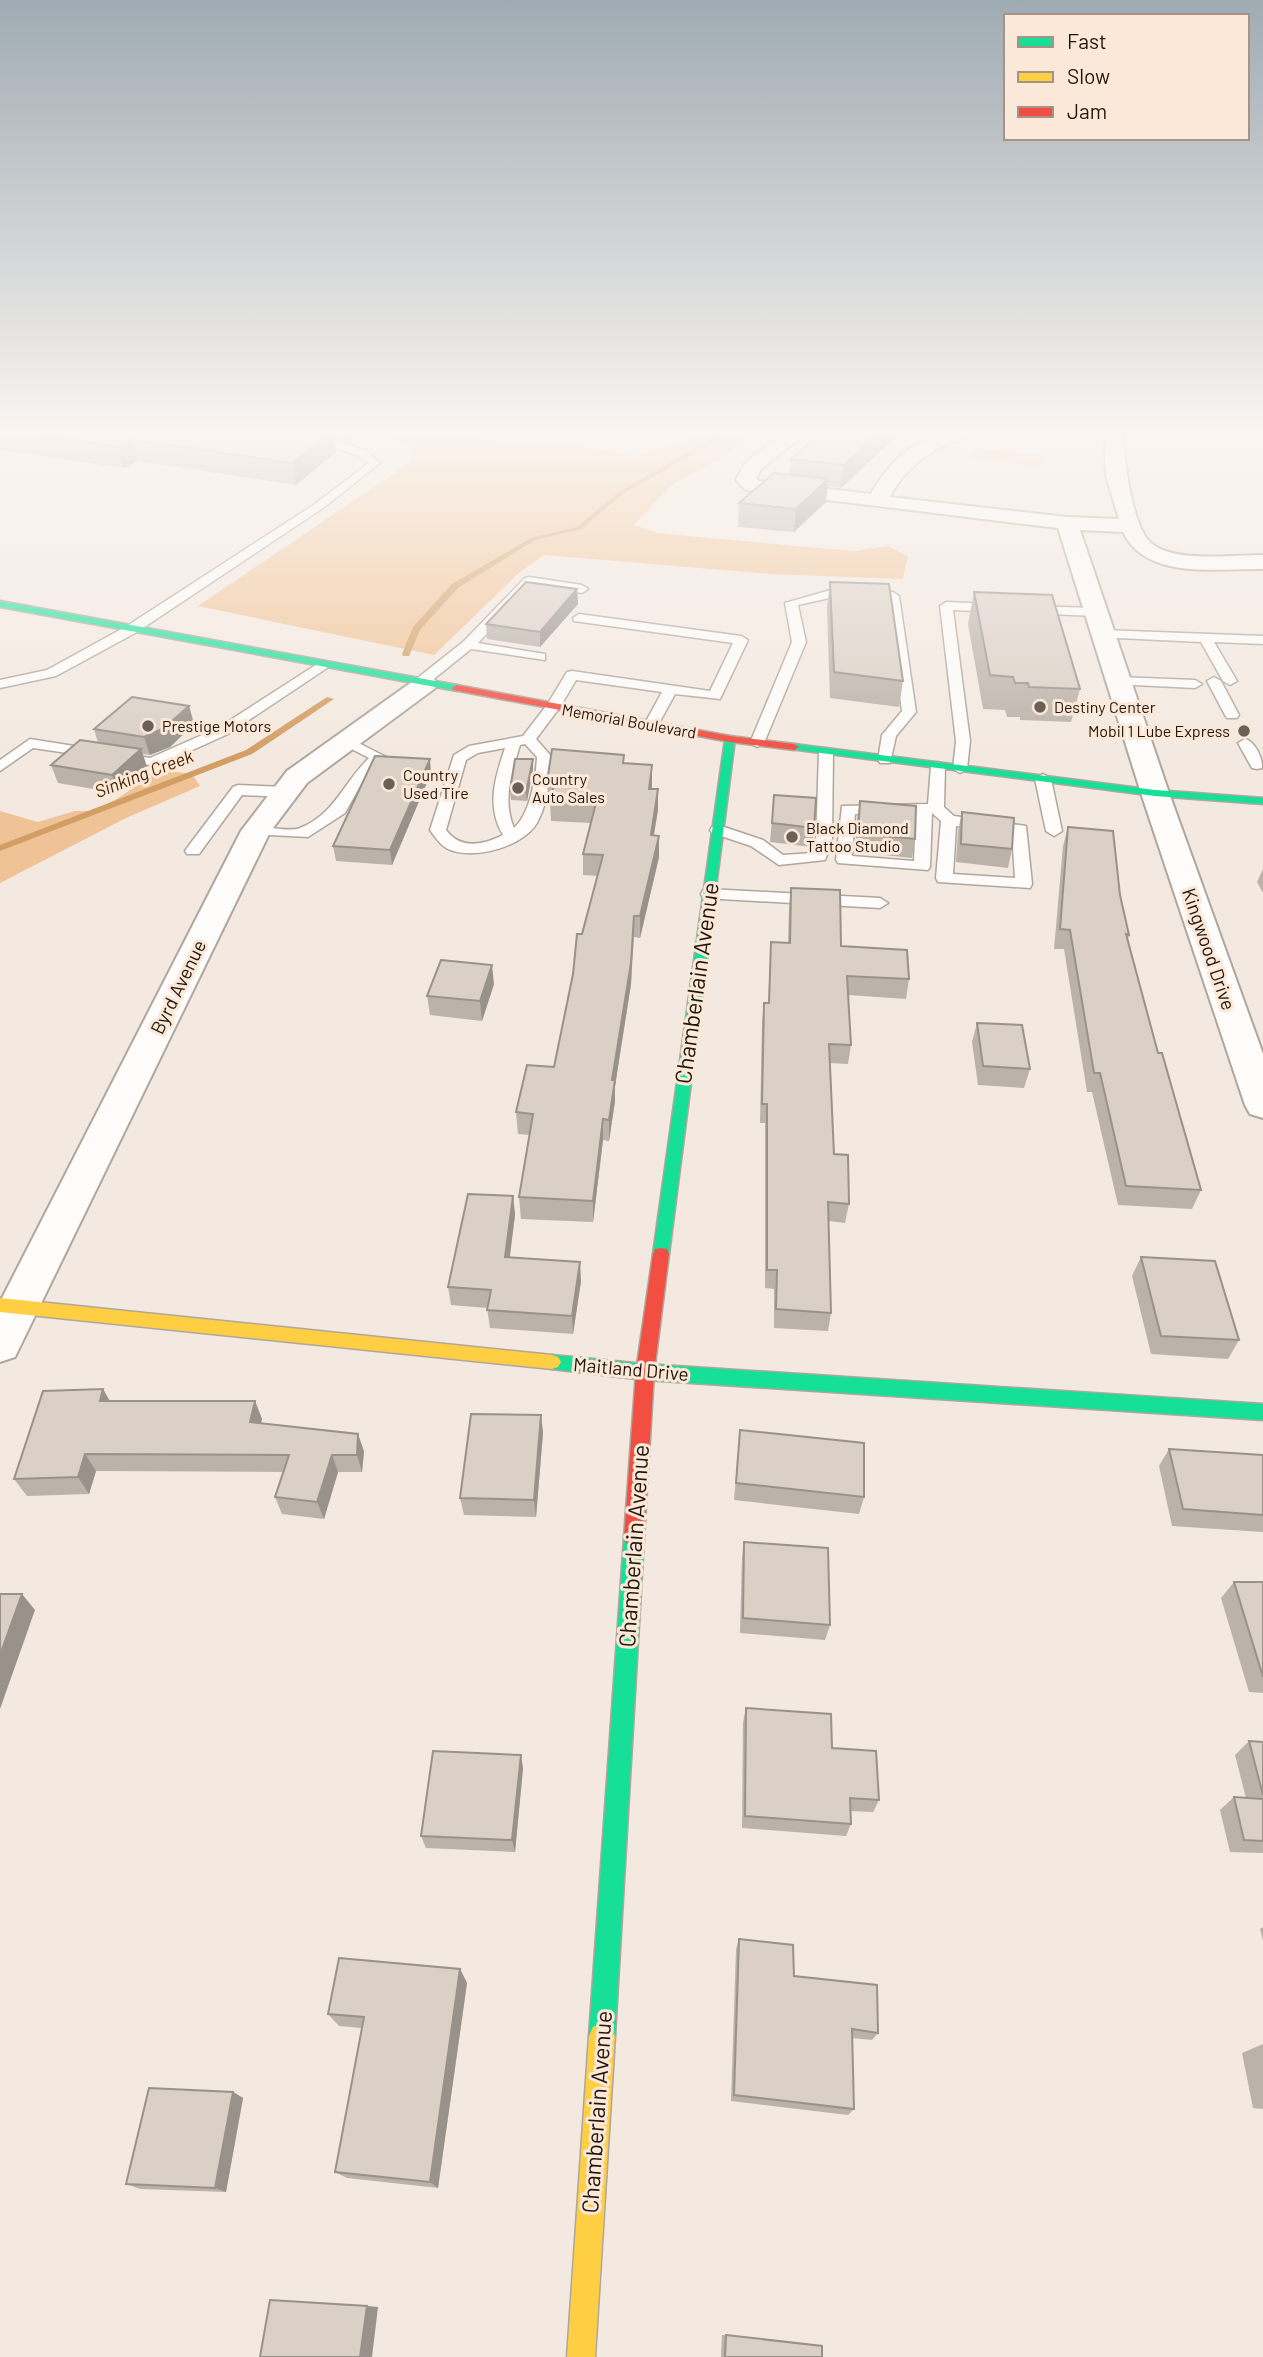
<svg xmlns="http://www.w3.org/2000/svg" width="1263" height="2357" viewBox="0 0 1263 2357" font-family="Barlow,sans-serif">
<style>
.green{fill:#f2c79f}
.forest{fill:#f0c396}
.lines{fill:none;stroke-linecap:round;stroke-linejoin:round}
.stream{fill:#d39e64;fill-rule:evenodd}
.lane-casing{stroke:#afa69d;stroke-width:3}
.street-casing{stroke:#afa69d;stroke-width:4}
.fast-casing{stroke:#afa69d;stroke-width:3}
.slow-casing{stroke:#afa69d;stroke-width:3}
.jam-casing{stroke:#afa69d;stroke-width:3}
.lane{fill:#fdfcfa;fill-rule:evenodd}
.street{fill:#fdfcfa;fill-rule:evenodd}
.fast{fill:#16e098;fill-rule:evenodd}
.slow{fill:#ffcf43;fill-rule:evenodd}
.jam{fill:#f24e42;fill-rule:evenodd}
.wall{fill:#bbb3aa}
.shaded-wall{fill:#99928b}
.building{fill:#dad0c6;stroke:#99928b;stroke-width:2}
.poi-dot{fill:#6a6056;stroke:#fbe8d8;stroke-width:2.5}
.labels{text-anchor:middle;stroke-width:6;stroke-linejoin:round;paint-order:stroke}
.far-poi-label{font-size:16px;fill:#20160c;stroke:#fbe8d8;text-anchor:start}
.far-street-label{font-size:16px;fill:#20160c;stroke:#fbe8d8}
.far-water-label{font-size:18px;font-style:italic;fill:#442705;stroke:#fbe8d8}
.street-label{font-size:19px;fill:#20160c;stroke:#fbe8d8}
.near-street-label{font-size:23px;fill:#20160c;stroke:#fbe8d8}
</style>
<rect width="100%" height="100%" fill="#f3e9e0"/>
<path class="green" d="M976,448l69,8 -4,11 -71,-9z"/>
<g class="forest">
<path d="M351,429h80l59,11 74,3 72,14 46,-15 23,-13h55l-43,32 -44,23 -39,41 23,8 159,15 40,3 31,-5 21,10 -5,23 -133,-5 -226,-19 -25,18 -85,82 -236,-49 213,-144 2,-16z"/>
<path d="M161,770l31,4 8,12 -74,32 -126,65v-72l38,11 37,-11h23z"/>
</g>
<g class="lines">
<g class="stream">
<path d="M730,429h7l-113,64 -43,36 -46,11 -77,48 -38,42 -11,26h-6l-1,-2 11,-27 39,-43 79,-46 46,-11 43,-36z"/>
<path d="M327,697l7,2 -82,55 -252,97v-6l246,-95z"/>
</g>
<g class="lane-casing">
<g id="lane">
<path d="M293,429h11l4,4 58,17 14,13 -57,45 -186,124 -81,44 -56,12v-8l47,-10 80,-44 188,-122 54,-41c-22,-18 -58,-13 -76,-34z"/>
<path d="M529,577l53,8 6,4 -6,4 -50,-8 -54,58 67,11v6l-74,-11 -46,37h-10v-6l48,-38 62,-64z"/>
<path d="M834,589l59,3 6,4 17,116 -20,24 -6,27h-10l-2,-3 4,-25 20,-24 -15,-112 -53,-2 -36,8 8,37 -42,101 -7,4 -7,-4 42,-101 -7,-39z"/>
<path d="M946,602l52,2 6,4 -6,4 -45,-2 17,131 -3,28 -7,4 -7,-4 3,-28 -16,-135z"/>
<path d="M1030,606l65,2 6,4 -6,4 -69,-3v-6z"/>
<path d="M579,614l162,22 7,4 -28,59 -45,-5 -17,31 -7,4 -7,-4 18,-33 -86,-12 -16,27 -24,32 15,17c1,19 -4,46 -12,63 -11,27 -66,42 -91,30 -8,-4 -12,-11 -18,-19l24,-75 15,-9 54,-10 24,-31 20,-33 5,-1 138,20 23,-48 -159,-22 -1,-3zM525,744l12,13c-1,21 -7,57 -23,71 -12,-28 -2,-56 6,-83zM505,748c-10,30 -19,58 -2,87 -20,10 -42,15 -57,-5l20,-70 12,-7z"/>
<path d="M1102,630l161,6v8l-49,-2 23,39 -7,4 -7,-4 -22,-39 -104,-5v-6z"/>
<path d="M322,661l7,4 -2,3 -99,66 -71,32 -124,-18 -33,23v-11l30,-21 120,19 68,-30z"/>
<path d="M1118,677l77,3 7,4 -7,4 -82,-4v-6z"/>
<path d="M1214,677l7,4 18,34 -2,3h-10l-2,-3 -18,-34z"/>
<path d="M347,737l39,20 -22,22 -19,34 -37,24 -58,-3 -2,-3 2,-3 6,-2c12,1 33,6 44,2 34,-13 44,-46 69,-70l-27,-14 -2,-3z"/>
<path d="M1245,739c10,2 18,20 17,29l-5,1 -5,-1 -14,-25z"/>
<path d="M826,748l7,4 -1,91 -7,17 -46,5 -28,-19 -39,-13 -2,-3 2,-3 6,-2 45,15 20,15 29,-2 4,-10 3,-91z"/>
<path d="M938,762l7,4 -1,41 10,9 72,10 6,58 -2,4 -92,-6 -2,-4 5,-57 -9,-8 -2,54 -2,3 -90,-7 -2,-3 6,-54 86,-2 3,-38zM855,814h61l-2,47 -62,-5zM956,826l56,7 3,45 -62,-4z"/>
<path d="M1043,774l8,5 11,52 -8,5 -8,-5 -11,-52z"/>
<path d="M238,785l48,2 8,5 -8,5 -44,-2 -43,59h-12l-2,-3 2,-3 46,-61z"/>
<path d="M709,889l171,9 8,5 -8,5 -177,-10 -2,-4 2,-4z"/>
</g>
</g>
<g class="street-casing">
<g id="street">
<path d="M791,429h21l-51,40 -5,10 3,2 112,13c25,-46 61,-65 112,-65l-3,4c-38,11 -71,26 -90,64l177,20 52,2 -13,-43 -2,-47h18c2,26 9,97 29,114 23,20 83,12 112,12v14c-45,-1 -117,12 -140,-37l-43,-2 89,263 94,261v64l-13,-4 -5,-9 -104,-312 -83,-265 -312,-38 -10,-10 10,-18z"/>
<path d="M425,676l9,3 4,5 -4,5 -127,94 -37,49 -255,525 -15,5v-60l241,-471 46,-60 129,-92z"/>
</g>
</g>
<g class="fast-casing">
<g id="fast">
<path d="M0,601l457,84 5,3 -5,3 -457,-84z"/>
<path d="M730,736l5,3 -66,515 -2,5h-12l-2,-5 72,-515z"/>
<path d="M794,744l361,46 108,8v6l-108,-8 -365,-47v-4z"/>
<path d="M552,1355l93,9 618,40v16l-618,-40 -93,-11 -6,-2 -3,-5 3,-5z"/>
<path d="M634,1529l7,3 3,6 -29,498 -4,9 -9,4 -9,-4 -4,-9 35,-498 3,-6z"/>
</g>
</g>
<g class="slow-casing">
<g id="slow">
<path d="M0,1298l552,57 6,2 3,5 -3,5 -6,2 -552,-57z"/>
<path d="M602,2023l9,4 4,9 -20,321h-28l22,-321 4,-9z"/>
</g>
</g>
<g class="jam-casing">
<g id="jam">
<path d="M457,685l273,51 64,8 5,3 -5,3 -64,-8 -277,-52 -1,-2z"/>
<path d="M661,1248l6,1 2,5 -15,118 -10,166 -3,6 -7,3 -7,-3 -3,-6 12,-166 17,-118 2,-5z"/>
</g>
</g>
<use href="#lane" class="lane"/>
<use href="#street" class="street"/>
<use href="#fast" class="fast"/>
<use href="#slow" class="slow"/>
<use href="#jam" class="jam"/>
</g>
<g class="wall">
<path d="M0,429h363l-15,13 -14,-4 2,14 -40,33 -158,-24 -14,7 -124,-18z"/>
<path d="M826,429h78l-63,59 -13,-2 -2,16 -32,30 -56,-5 1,-24 50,-28 2,-16z"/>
<path d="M830,582l73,99 -4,26 -69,-9 -3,-91z"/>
<path d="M577,589l1,15 -38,43 -53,-8 -1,-15z"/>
<path d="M974,592l106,97 -9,33 -51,-2v-3h-13l-2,-7 -22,-1 -15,-85z"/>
<path d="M189,706l5,18 -24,23 -20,8 -7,-1 4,13 -29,26 -60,-10 -7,-18 47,-22 -4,-14z"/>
<path d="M624,764l28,21v4h6v21l-4,25 5,22 -19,81 -6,-1 -3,47 -16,102v15l-6,40 -6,-1 -10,82 -72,-3 -2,-22 11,-62 -12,-1 -2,-22 38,-45 28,-133 16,-58 -15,-1v-21l8,-31 -40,-2 -1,-19h-2l-1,-20z"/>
<path d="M533,769l-6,32 -16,-1 -1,-9z"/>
<path d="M431,773l-39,92 -56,-4 -3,-15z"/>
<path d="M774,795l40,33 -2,19 -42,-5z"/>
<path d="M860,801l55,38 -3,19 -57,-6 2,-32z"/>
<path d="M962,812l50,37 -4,19 -52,-6 2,-31z"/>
<path d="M1068,827l52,68 9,40 -1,4 30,114 43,137 -9,19 -74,-4 -26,-113h-5l-23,-143h-10l9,-103z"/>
<path d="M1263,869v24l-6,-11z"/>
<path d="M791,888l50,58 68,33 -3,20 -58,-4 3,50 -3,19 -18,-1 4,91 15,50 -4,19 -16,-2 2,92 -3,18 -54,-3v-39l-9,-1v-165h-5l2,-100 2,-20h4l3,-61 17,1 1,-36z"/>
<path d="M494,984l-12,37 -52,-6 -3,-19z"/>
<path d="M977,1023l53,46 -6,19 -46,-3 -6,-43z"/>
<path d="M513,1196l2,19 -5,42 71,24 -8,53 -83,-6 -3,-20 -36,-3 -3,-18z"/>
<path d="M1141,1257l98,83 -11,19 -77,-5 -19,-78z"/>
<path d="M103,1389l7,12h145l7,18 -1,4 103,28 -2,21h-24l-14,47 -42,-5 -7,-17 8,-25 -187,-1 -7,23 -62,2 -13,-17z"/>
<path d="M541,1415l2,18 -7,84 -72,-2 -4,-17z"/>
<path d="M740,1430l124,67 -5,17 -125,-14z"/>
<path d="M1169,1449l94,6v77l-91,-6 -13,-60z"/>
<path d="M744,1542l86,83 -5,15 -85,-7 2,-75z"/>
<path d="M1234,1582h29v111l-14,-1 -28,-94z"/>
<path d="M746,1708l86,40 47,52 -6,12 -23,-1 1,13 -5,12 -104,-8 1,-106z"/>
<path d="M1249,1741l14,1v111l-33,-1 -10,-42 14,-13 12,1 -11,-43z"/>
<path d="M523,1768l-8,84 -89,-4 -5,-12z"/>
<path d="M1263,1927v14l-3,-12z"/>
<path d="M739,1939l139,94 -6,7 -20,-2 2,71 -6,6 -117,-14 5,-152z"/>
<path d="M460,1969l7,14 -29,205 -91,-10 -12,-6 27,-144 -23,-2 -11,-12z"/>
<path d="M1263,2044v65l-10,-1 -11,-55z"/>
<path d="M233,2092l10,6 -17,94 -86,-3 -14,-5z"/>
<path d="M722,2335h4l96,22h-101z"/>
</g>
<g class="shaded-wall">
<path d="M346,429h17l-15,13z"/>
<path d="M883,429h21l-63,59 3,-23z"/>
<path d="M333,431l3,21 -40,33 -4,-22z"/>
<path d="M133,440l5,21 -14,7 -6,-21z"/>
<path d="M828,479l-2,23 -32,30 2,-23z"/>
<path d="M577,589l1,15 -38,43v-15z"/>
<path d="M189,706l5,18 -24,23 -20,8 -6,-18z"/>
<path d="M141,749l6,18 -29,26 -6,-18z"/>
<path d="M430,759l1,14 -39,92 -2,-15z"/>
<path d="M533,759v10l-6,32 -1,-9z"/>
<path d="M652,765v20l-4,24 1,-20z"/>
<path d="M658,789v21l-8,46 1,-21z"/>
<path d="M659,836v21l-19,81v-22z"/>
<path d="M634,916l-3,68 -16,102v15l-6,40v-21l3,-40z"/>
<path d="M492,965l2,19 -12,37 -2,-20z"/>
<path d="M603,1119v21l-10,82v-21z"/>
<path d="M513,1196l2,19 -8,61 -2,-19z"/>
<path d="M580,1262l1,19 -8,53 -1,-18z"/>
<path d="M103,1389l10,18 -13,-6z"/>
<path d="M255,1401l7,18 -5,20 -7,-17z"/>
<path d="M541,1415l2,18 -7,84 -2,-17z"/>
<path d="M358,1434l6,17 -2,21 -5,-17z"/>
<path d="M85,1454l11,17 -7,23 -11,-17z"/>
<path d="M332,1455l6,17 -14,47 -7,-17z"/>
<path d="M22,1594l13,16 -35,99v-54z"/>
<path d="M521,1755l2,13 -8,84 -3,-12z"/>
<path d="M460,1969l7,14 -29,205 -8,-6z"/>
<path d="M233,2092l10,6 -17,94 -11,-4z"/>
<path d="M367,2306l11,1 -6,50h-12z"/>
</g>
<g class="building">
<path d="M0,429h327l6,2 -41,32 -159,-23 -15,7z"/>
<path d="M826,429h57l-39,36 -53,-6z"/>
<path d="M774,473l54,6 -32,30 -57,-6z"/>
<path d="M526,582l51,7 -37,43 -54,-8z"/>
<path d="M830,582l59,2 14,97 -69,-9z"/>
<path d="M974,592l78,3 28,94 -51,-2 -1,-4h-13l-2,-6 -23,-2z"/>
<path d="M132,697l57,9 -25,22 -20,9 -50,-8z"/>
<path d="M80,740l61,9 -29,26 -61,-10z"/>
<path d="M552,749l72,6 -1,8 29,2 -3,24h9l-7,46 8,1 -19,80h-6l-3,47 -19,117h3l-6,40 -6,-1 -10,82 -74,-4 14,-83 -17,-2 11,-47 27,2 19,-93 4,-40h5l21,-79 -20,-1 13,-51 -46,-3 5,-18h-8z"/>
<path d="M375,756l55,3 -40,91 -57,-4z"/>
<path d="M515,759h18l-7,33 -16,-1z"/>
<path d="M774,795l42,3 -2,30 -42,-5z"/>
<path d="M860,801l56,5 -1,33 -57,-6z"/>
<path d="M962,812l52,6 -2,31 -51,-5z"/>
<path d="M1068,827l45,4 7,64 9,40 -3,-1 32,119h4l39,137 -75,-4 -26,-113h-6l-24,-143 -10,-1z"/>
<path d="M791,888l49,2 1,56 66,4 2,29 -62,-3 4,69 -22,-1 5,110 14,1 1,49 -21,-2 3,111 -55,-4 1,-39h-10v-166h-5l2,-101h5l2,-61 19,1z"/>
<path d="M441,960l51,5 -12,36 -53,-5z"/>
<path d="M977,1023l45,2 8,44 -47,-3z"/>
<path d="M468,1194l45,2 -8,61 75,5 -8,54 -85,-6 4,-20 -43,-3z"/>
<path d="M1141,1257l74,4 24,79 -78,-4z"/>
<path d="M103,1389l-3,12h155l-5,21 108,12 -1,21h-25l-15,47 -42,-5 14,-42 -204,-1 -7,23 -64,2 29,-88z"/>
<path d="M471,1414l70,1 -7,85 -74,-2z"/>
<path d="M740,1430l124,13v54l-128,-14z"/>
<path d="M1169,1449l94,6v60l-80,-6z"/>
<path d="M744,1542l84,6 2,77 -87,-7z"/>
<path d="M1234,1582h29v95z"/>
<path d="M0,1594h22l-22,61z"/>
<path d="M746,1708l85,6 1,34 44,3 3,49 -29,-2 1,26 -106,-8z"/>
<path d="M1249,1741l14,1v53z"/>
<path d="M433,1751l88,4 -9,85 -91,-4z"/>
<path d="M1234,1797l29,2v42l-19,-1z"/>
<path d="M739,1939l54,6 1,31 83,9 1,48 -26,-4 2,80 -120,-14z"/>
<path d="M339,1958l121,11 -30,213 -95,-10 29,-155 -36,-3z"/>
<path d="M149,2088l84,4 -18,96 -89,-4z"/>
<path d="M270,2300l97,6 -7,51h-100z"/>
<path d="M726,2335l96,11v11h-97z"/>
</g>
<linearGradient id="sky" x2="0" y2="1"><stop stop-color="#9fabb3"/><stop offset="0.57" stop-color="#faf5f1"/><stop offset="1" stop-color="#faf5f1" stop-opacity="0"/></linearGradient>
<rect width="1263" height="759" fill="url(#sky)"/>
<g class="poi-dot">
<circle cx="1040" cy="707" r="7"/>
<circle cx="148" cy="726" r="7"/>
<circle cx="1244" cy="731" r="7"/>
<circle cx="389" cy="784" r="7"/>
<circle cx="518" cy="788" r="7"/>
<circle cx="792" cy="837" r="7"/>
</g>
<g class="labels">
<g class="far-poi-label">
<text x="1054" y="713">Destiny Center</text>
<text x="162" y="732">Prestige Motors</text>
<text x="1230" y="737" text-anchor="end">Mobil 1 Lube Express</text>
<text x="403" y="781">Country<tspan x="403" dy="18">Used Tire</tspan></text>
<text x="532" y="785">Country<tspan x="532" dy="18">Auto Sales</tspan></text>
<text x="806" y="834">Black Diamond<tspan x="806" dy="18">Tattoo Studio</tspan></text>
</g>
<g class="far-street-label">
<text transform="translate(629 721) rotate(10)" y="6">Memorial Boulevard</text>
</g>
<g class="far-water-label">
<text transform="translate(144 774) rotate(-21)" y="6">Sinking Creek</text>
</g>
<g class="street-label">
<text transform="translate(1209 949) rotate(71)" y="7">Kingwood Drive</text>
<text transform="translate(178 987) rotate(-64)" y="7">Byrd Avenue</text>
<text transform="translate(631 1369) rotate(5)" y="7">Maitland Drive</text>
</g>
<g class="near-street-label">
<text transform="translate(697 983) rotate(-82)" y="8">Chamberlain Avenue</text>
<text transform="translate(634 1546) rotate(-86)" y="8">Chamberlain Avenue</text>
<text transform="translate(597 2112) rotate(-86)" y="8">Chamberlain Avenue</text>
</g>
</g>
<rect x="1004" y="14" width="245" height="126" fill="#fbe8d8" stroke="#a39486" stroke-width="2"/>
<rect x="1018" y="37" width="35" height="10" fill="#16e098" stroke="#a39486" stroke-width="2"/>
<text x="1067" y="49" font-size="21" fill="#20160c">Fast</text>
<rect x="1018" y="72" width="35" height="10" fill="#ffcf43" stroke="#a39486" stroke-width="2"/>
<text x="1067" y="84" font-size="21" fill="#20160c">Slow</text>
<rect x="1018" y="107" width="35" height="10" fill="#f24e42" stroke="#a39486" stroke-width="2"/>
<text x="1067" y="119" font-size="21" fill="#20160c">Jam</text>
</svg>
